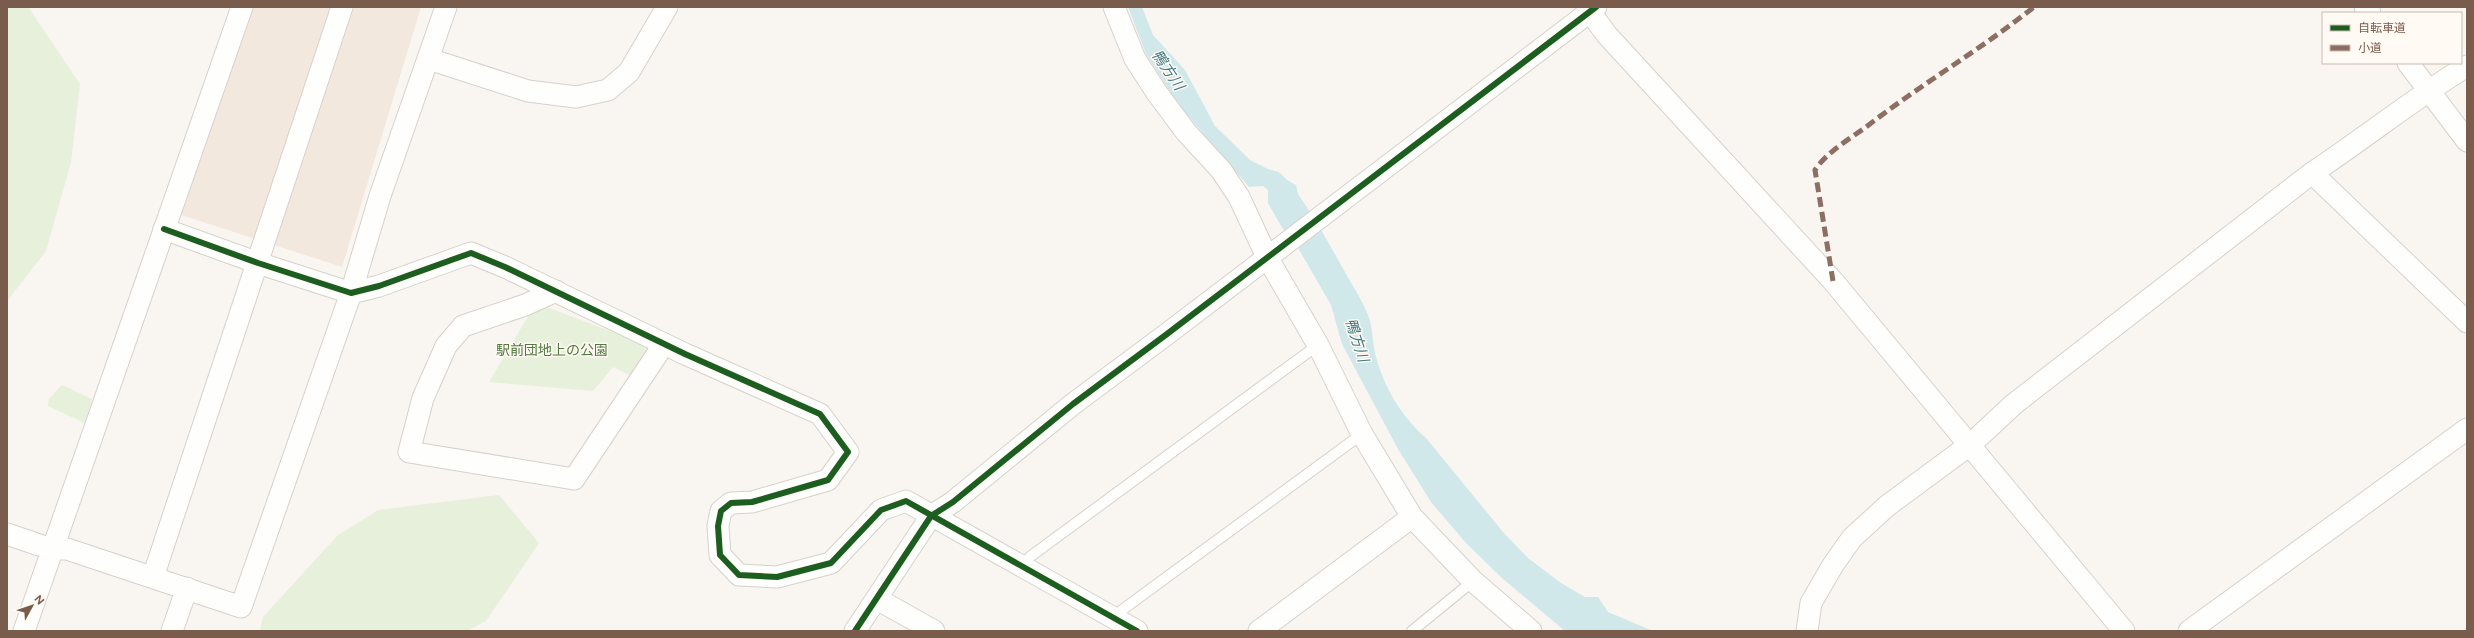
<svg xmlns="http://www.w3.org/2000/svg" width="2474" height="638" viewBox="0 0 2474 638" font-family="Figtree,'Noto Sans JP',sans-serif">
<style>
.residential{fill:#f2e8de}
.green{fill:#e7f0db}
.water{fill:#d0e8ea}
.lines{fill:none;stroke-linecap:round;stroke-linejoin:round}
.service-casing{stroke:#d7d1cb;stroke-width:12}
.minor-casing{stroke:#d7d1cb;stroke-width:23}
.service{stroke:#fefefd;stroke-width:10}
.minor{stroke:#fefefd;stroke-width:21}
.quiet{stroke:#8d6e63;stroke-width:5;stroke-dasharray:10 5;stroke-linecap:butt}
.cycleway-casing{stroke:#fffaf3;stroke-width:8}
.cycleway{stroke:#1b5e20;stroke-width:6}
.labels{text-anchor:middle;stroke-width:3;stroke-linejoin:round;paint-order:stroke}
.park-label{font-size:14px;fill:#537a41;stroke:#fffaf3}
.water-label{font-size:15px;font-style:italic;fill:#437c86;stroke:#fffaf3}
</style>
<rect width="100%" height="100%" fill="#f9f5f0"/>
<path class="residential" d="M248,7h173l-79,260 -167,-54z"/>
<g class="green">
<path d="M7,7h21l52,77 -9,78 -25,89 -39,50z"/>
<path d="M536,303l114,43 -12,33 -25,-12 -20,24 -104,-9z"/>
<path d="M62,385l30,14 -7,24 -37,-17 1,-7z"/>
<path d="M499,495l40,48 -53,78 -19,10h-207l3,-14 74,-81 41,-26z"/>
</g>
<path class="water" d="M1128,7h14l11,28 32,35 30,56 35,34 18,9 11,3 8,8 9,5 2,9c18,26 33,53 48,80 8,14 16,26 22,41 5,12 4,25 7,38 8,33 26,63 51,85l77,94 25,26 33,25 24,14h13l10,15 45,19h-88l-63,-53 -36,-35 -35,-41 -33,-53 -56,-105 -11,-39 -34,-59 -16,-20 -13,-23v-13l-5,-4 -14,1 -71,-83 -32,-50z"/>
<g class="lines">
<g class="service-casing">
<g id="service">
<path d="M1021,566l10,-10 287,-211"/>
<path d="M1117,620l5,-10 240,-176"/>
<path d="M1412,631l61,-50"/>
</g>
</g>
<g class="minor-casing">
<g id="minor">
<path d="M1114,7l21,52 22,34 29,39 35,38 18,27 28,60 51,88 44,89 50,83 61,64 58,50"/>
<path d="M2365,7l5,6"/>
<path d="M1590,12l17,23 226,246 291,350"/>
<path d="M429,59l99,32 48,6 32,-7 21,-18 38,-65"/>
<path d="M2408,63l59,78"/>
<path d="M2312,173l155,149"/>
<path d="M164,229l94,34 93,30 28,-7 92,-33 34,14 180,87 135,60 28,38 -20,28 -76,22 -21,1 -10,8 -3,15 2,29 19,20 38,2 54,-14 50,-53 25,-9 231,130"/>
<path d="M556,291l-31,14 -62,21 -17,20 -23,52 -14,54 165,27 90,-135"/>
<path d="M7,534l44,15h16l174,58 110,-314 29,-97 66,-189"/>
<path d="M153,577l189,-570"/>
<path d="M877,599l57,32"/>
<path d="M24,631l218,-624"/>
<path d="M172,631l15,-43"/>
<path d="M855,631l76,-115 22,-14 120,-98 94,-70 429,-327"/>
<path d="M1259,631l153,-114"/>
<path d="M1807,631l4,-28 22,-38 19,-27 35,-32 84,-62 43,-40 298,-231c53,-35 101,-74 155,-107"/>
<path d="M2189,631l278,-202"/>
</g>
</g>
<use href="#service" class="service"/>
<use href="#minor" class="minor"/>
<path class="quiet" d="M1833,281l-18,-111c12,-18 33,-30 51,-43 54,-42 114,-77 168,-120"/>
<g class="cycleway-casing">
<g id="cycleway">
<path d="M164,229l94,34 93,30 28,-7 92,-33 34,14 180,87 135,60 28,38 -20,28 -76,22 -21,1 -10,8 -3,15 2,29 19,20 38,2 54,-14 50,-53 25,-9 231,130"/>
<path d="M855,631l76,-115 22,-14 120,-98 94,-70 429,-327"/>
</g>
</g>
<use href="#cycleway" class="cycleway"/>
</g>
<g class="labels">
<g class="park-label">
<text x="552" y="355">駅前団地上の公園</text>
</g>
<g class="water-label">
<text transform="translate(1168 70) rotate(56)" y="5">鴨方川</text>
<text transform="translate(1357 340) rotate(72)" y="5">鴨方川</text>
</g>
</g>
<rect width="2474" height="638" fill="none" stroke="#7a5c4d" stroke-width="16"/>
<rect x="2322" y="12" width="140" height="52" fill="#fffaf3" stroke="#cabbb1"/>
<rect x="2330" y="25" width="20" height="6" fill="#1b5e20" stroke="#cabbb1"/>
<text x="2358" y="32" font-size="12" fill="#7a5c4d">自転車道</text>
<rect x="2330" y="45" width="20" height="6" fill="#8d6e63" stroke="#cabbb1"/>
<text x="2358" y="52" font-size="12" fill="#7a5c4d">小道</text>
<g transform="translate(32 606) rotate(50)" stroke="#fffaf3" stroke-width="3" paint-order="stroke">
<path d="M0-3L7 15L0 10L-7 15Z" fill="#7a5c4d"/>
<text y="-6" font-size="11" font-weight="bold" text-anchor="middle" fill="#7a5c4d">N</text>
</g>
</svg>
